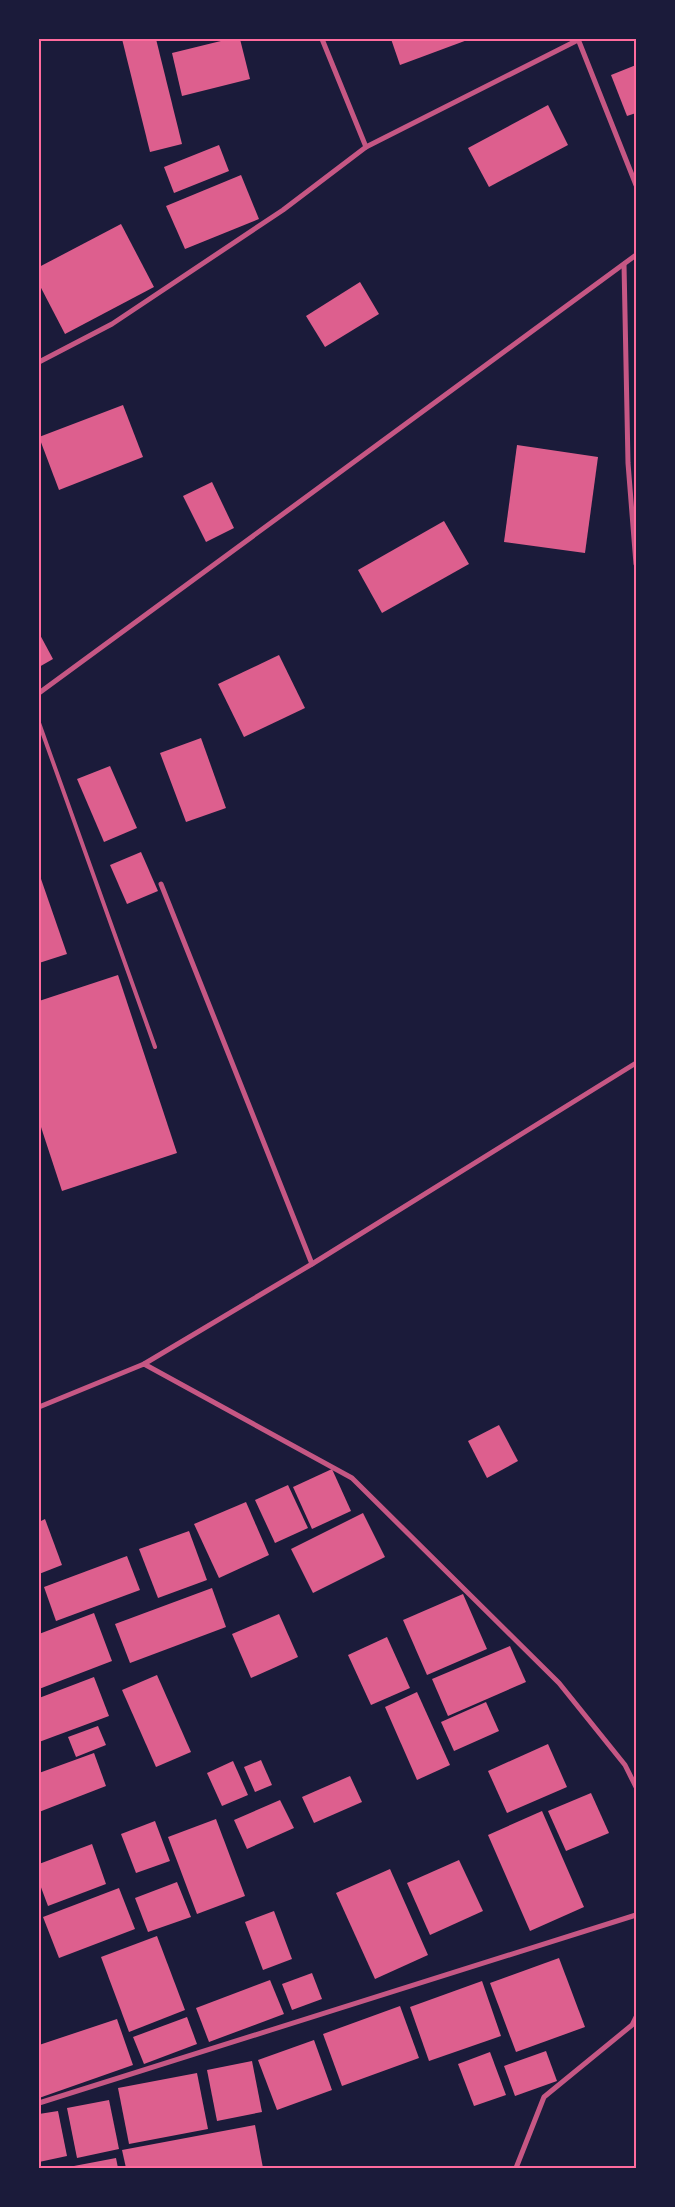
<svg xmlns="http://www.w3.org/2000/svg" width="675" height="2207" viewBox="0 0 675 2207" font-family="'PT Sans Narrow',sans-serif">
<style>
.building{fill:#dd5f8e}
.lines{fill:none;stroke-linecap:round;stroke-linejoin:round}
.service{stroke:#c65784;stroke-width:4}
.minor{stroke:#c65784;stroke-width:5}
.neatline{fill:none;stroke:#ff6b9d;stroke-width:2}
</style>
<rect width="100%" height="100%" fill="#1b1b3a"/>
<g class="building">
<path d="M122,39h34l26,105 -32,8z"/>
<path d="M229,39h11l10,40 -68,17 -10,-43z"/>
<path d="M391,39h79l-70,26z"/>
<path d="M636,65v48l-9,3 -16,-41z"/>
<path d="M548,105l20,40 -79,42 -21,-39z"/>
<path d="M219,145l10,26 -55,22 -10,-26z"/>
<path d="M241,175l18,44 -74,30 -19,-43z"/>
<path d="M121,224l33,63 -89,47 -26,-50v-17z"/>
<path d="M360,282l19,32 -54,33 -19,-31z"/>
<path d="M123,405l20,52 -84,33 -20,-53z"/>
<path d="M517,445l81,12 -13,96 -81,-11z"/>
<path d="M212,482l22,46 -28,14 -23,-46z"/>
<path d="M444,521l25,43 -87,49 -24,-43z"/>
<path d="M39,633l14,26 -14,8z"/>
<path d="M279,655l26,53 -61,29 -26,-53z"/>
<path d="M201,738l25,70 -40,14 -26,-69z"/>
<path d="M110,766l27,62 -33,14 -27,-63z"/>
<path d="M141,852l17,39 -31,13 -17,-39z"/>
<path d="M40,876l27,78 -28,9v-86z"/>
<path d="M118,975l59,178 -115,38 -23,-70v-120z"/>
<path d="M499,1425l19,36 -31,17 -19,-37z"/>
<path d="M332,1469l19,42 -39,18 -19,-42z"/>
<path d="M288,1485l20,43 -33,15 -20,-43z"/>
<path d="M246,1502l23,53 -50,23 -25,-54z"/>
<path d="M363,1513l22,44 -72,36 -22,-44z"/>
<path d="M45,1519l17,46 -23,9v-52z"/>
<path d="M189,1531l18,49 -49,18 -19,-49z"/>
<path d="M127,1556l13,34 -84,31 -12,-34z"/>
<path d="M212,1588l14,39 -96,36 -15,-39z"/>
<path d="M463,1594l24,55 -60,26 -24,-55z"/>
<path d="M94,1613l18,48 -73,28v-55z"/>
<path d="M279,1614l19,43 -47,21 -19,-44z"/>
<path d="M387,1637l23,51 -39,17 -23,-50z"/>
<path d="M510,1646l16,36 -78,34 -16,-37z"/>
<path d="M157,1675l34,77 -35,15 -34,-77z"/>
<path d="M94,1677l15,39 -70,26v-44z"/>
<path d="M417,1692l33,73 -33,15 -32,-73z"/>
<path d="M486,1702l13,29 -45,20 -13,-29z"/>
<path d="M98,1726l8,19 -30,12 -8,-20z"/>
<path d="M548,1744l19,43 -60,26 -19,-42z"/>
<path d="M94,1753l12,33 -67,26v-39z"/>
<path d="M261,1760l11,25 -17,7 -11,-25z"/>
<path d="M233,1761l15,34 -26,11 -15,-33z"/>
<path d="M350,1776l12,26 -48,21 -12,-26z"/>
<path d="M591,1793l18,40 -43,18 -18,-40z"/>
<path d="M280,1800l14,28 -47,21 -13,-29z"/>
<path d="M542,1811l42,96 -54,24 -42,-96z"/>
<path d="M216,1819l29,77 -48,18 -29,-77z"/>
<path d="M155,1821l15,40 -34,12 -15,-39z"/>
<path d="M92,1844l14,40 -58,22 -9,-24v-18z"/>
<path d="M459,1860l24,51 -53,24 -23,-52z"/>
<path d="M390,1869l38,86 -53,24 -39,-86z"/>
<path d="M177,1882l14,35 -43,15 -13,-34z"/>
<path d="M119,1888l16,41 -76,29 -16,-41z"/>
<path d="M274,1911l18,48 -29,11 -18,-48z"/>
<path d="M157,1936l28,74 -56,22 -28,-75z"/>
<path d="M559,1958l26,69 -69,25 -26,-69z"/>
<path d="M312,1973l10,26 -30,11 -10,-26z"/>
<path d="M270,1980l14,34 -75,28 -13,-34z"/>
<path d="M482,1981l19,55 -72,25 -19,-54z"/>
<path d="M400,2006l19,52 -77,28 -19,-52z"/>
<path d="M187,2017l10,27 -53,20 -11,-27z"/>
<path d="M117,2019l16,46 -94,33v-53z"/>
<path d="M314,2040l18,50 -55,20 -19,-50z"/>
<path d="M546,2051l11,30 -42,15 -11,-30z"/>
<path d="M490,2052l16,43 -32,11 -16,-42z"/>
<path d="M252,2061l10,51 -45,9 -10,-51z"/>
<path d="M197,2073l11,56 -79,15 -11,-56z"/>
<path d="M109,2100l10,49 -42,9 -10,-50z"/>
<path d="M58,2111l9,45 -28,6v-48z"/>
<path d="M255,2125l8,43h-137l-4,-18z"/>
<path d="M116,2158l2,10h-43l-1,-2z"/>
</g>
<g class="lines">
<path class="service" d="M39,723l116,324"/>
<g class="minor">
<path d="M578,39l58,146"/>
<path d="M366,147l212,-107"/>
<path d="M624,264l4,199 8,101"/>
<path d="M39,362l73,-38 171,-114 83,-63 -44,-108"/>
<path d="M39,693l597,-438"/>
<path d="M161,884l151,380"/>
<path d="M144,1364l168,-100 324,-201"/>
<path d="M39,1407l105,-43 208,114 207,205 66,82 11,22"/>
<path d="M39,2103l597,-188"/>
<path d="M516,2168l28,-71 88,-72 4,-8"/>
</g>
</g>
<rect width="675" height="2207" fill="none" stroke="#1b1b3a" stroke-width="80"/>
<rect x="40" y="40" width="595" height="2127" class="neatline"/>
</svg>
